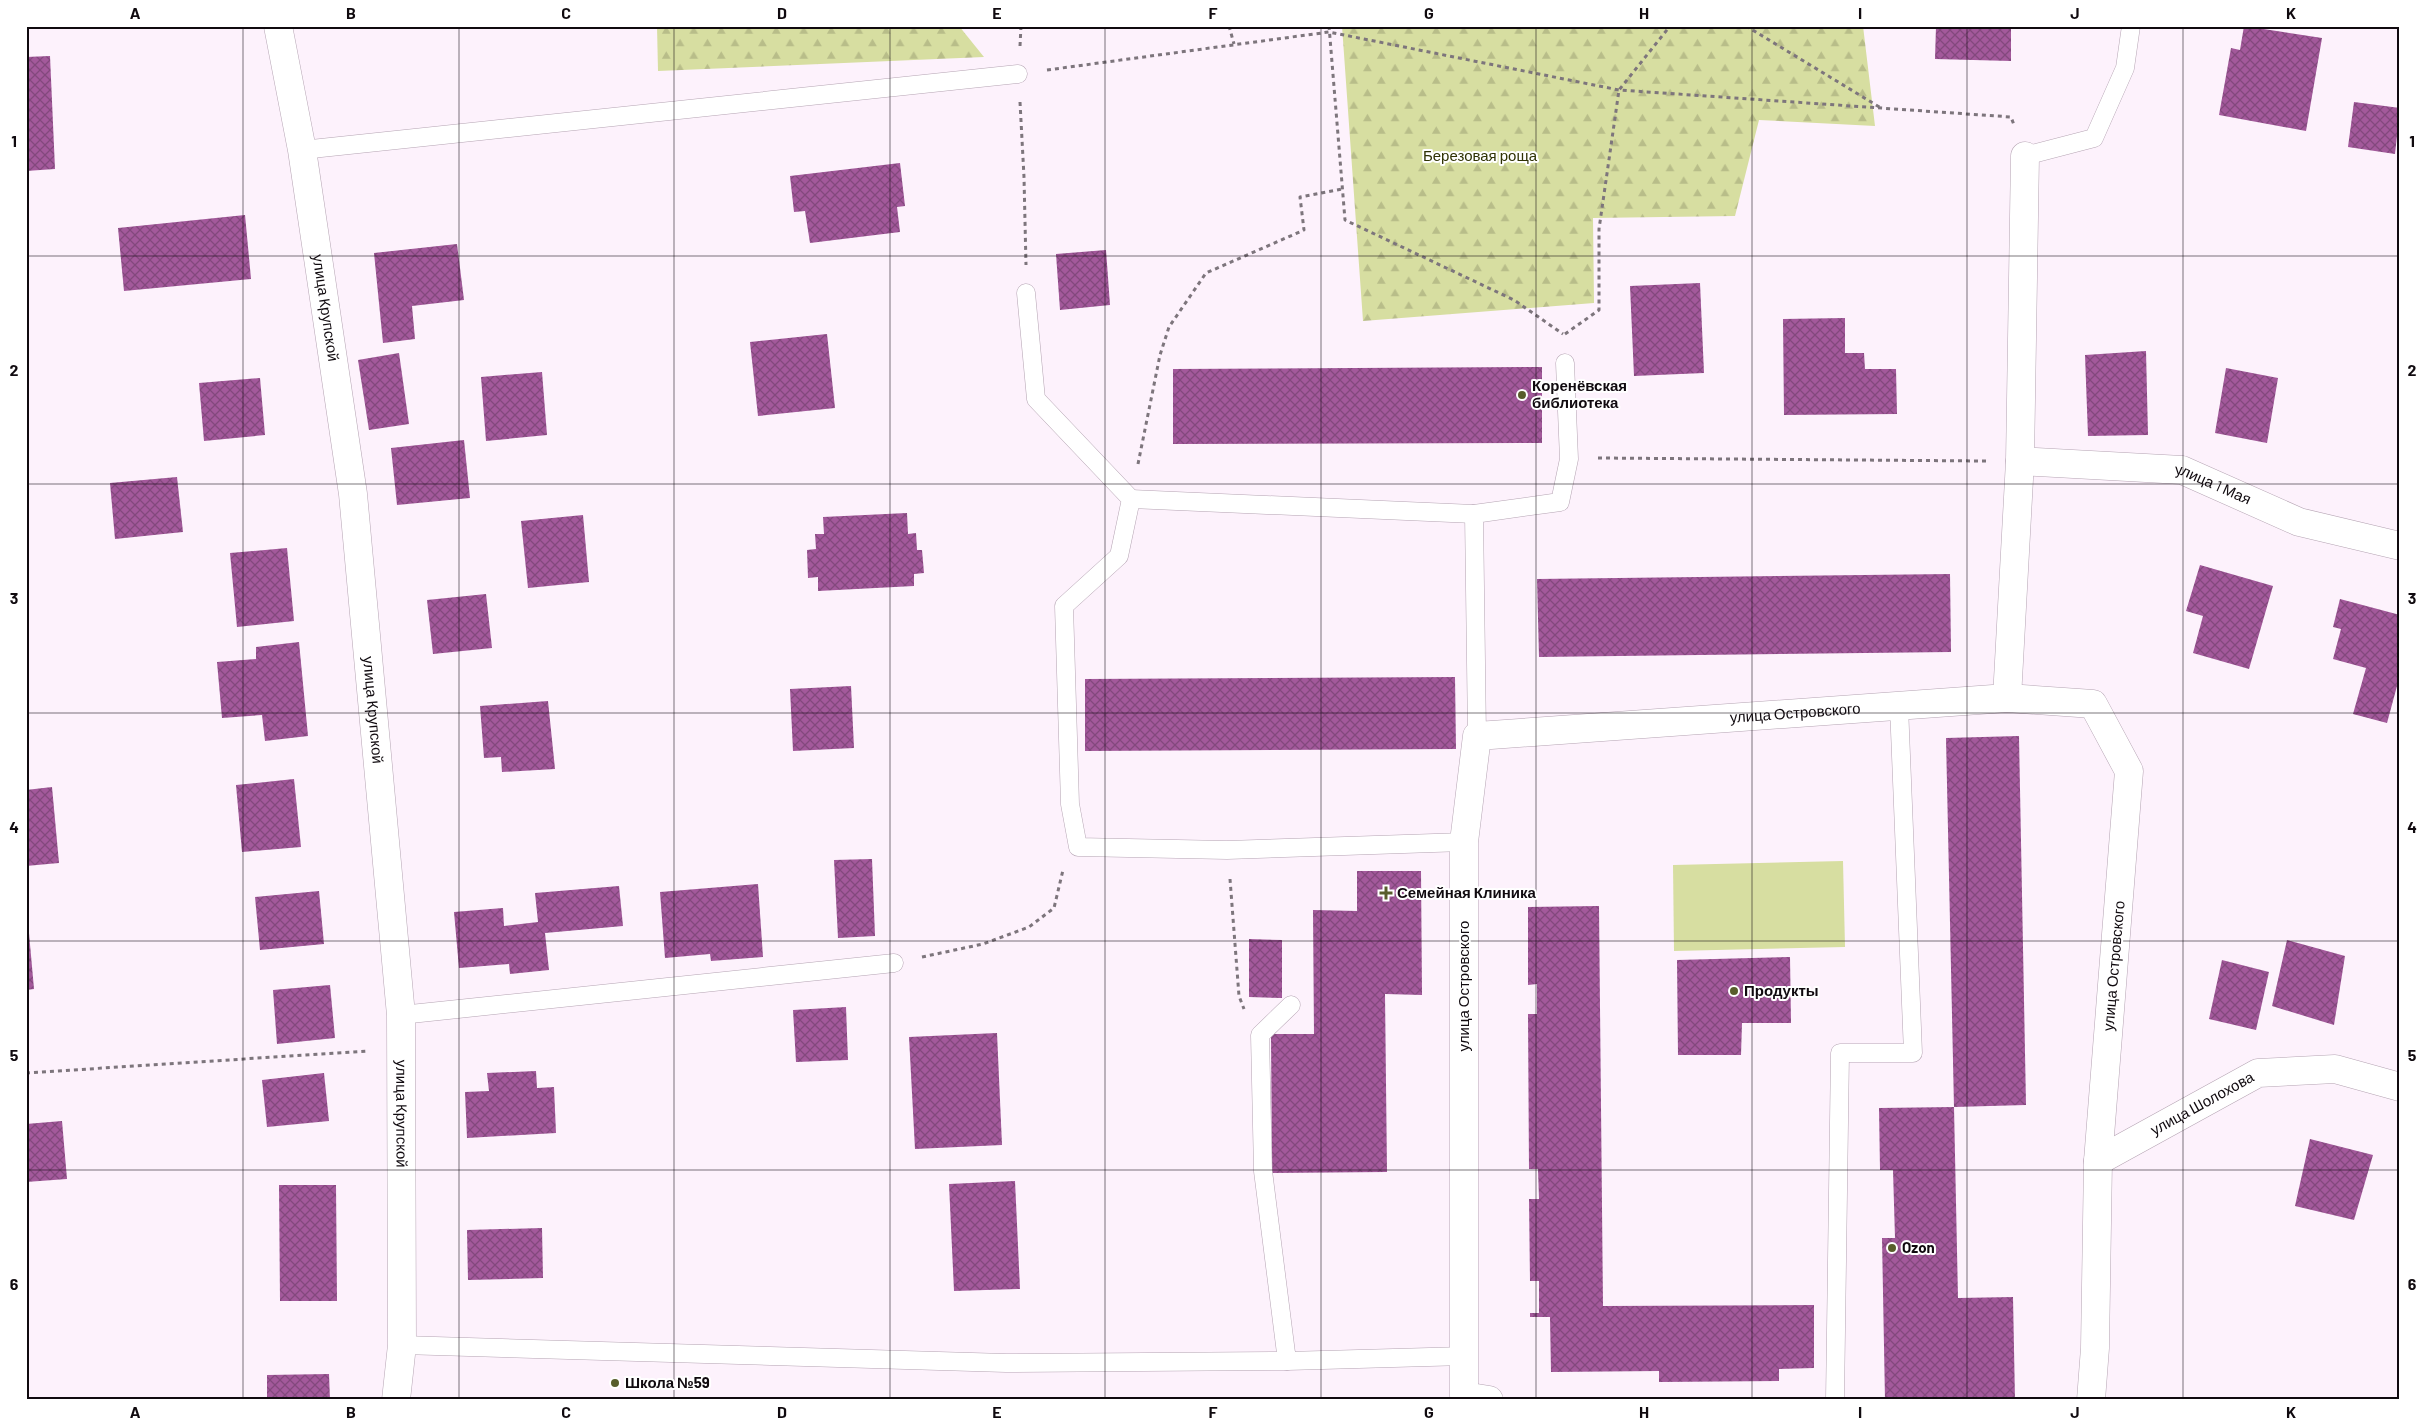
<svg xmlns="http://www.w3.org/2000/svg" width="2426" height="1426" viewBox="0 0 2426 1426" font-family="Barlow,sans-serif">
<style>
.forest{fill:url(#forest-firs)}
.green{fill:#d7dea1}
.building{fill:url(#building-cross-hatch)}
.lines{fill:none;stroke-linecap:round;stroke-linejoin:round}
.service-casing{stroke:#b5a4b3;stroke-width:19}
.minor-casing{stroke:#b5a4b3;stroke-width:29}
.path{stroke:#7d757c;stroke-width:3;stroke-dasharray:4 4;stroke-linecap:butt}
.service{stroke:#fff;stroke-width:18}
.minor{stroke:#fff;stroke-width:28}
.grid{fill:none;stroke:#100a0f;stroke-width:1;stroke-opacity:0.55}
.poi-dot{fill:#585d2b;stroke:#fff;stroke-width:2}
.labels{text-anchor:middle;stroke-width:4;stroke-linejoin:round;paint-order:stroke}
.park-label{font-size:15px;fill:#2f3204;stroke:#fff}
.street-label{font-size:15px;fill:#100a0f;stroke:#fff}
.poi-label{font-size:15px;font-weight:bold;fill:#100a0f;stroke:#fff;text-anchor:start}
.neatline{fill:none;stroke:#100a0f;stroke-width:2}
.grid-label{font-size:16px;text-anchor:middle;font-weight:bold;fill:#100a0f}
</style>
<defs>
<pattern id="forest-firs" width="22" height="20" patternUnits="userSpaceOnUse" patternTransform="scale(1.25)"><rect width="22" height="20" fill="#d7dea1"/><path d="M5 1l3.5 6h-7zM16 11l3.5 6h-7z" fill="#b8bd89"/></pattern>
<pattern id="building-cross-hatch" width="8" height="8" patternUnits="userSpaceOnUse" patternTransform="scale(1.25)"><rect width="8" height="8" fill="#a3599b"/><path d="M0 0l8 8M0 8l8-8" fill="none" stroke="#83487d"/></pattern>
</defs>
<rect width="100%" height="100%" fill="#fdf2fc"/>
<g class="forest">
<path d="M657,26h302l25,31 -326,14z"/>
<path d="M1342,26h521l12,100 -116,-6 -24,96 -142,2 1,85 -231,18z"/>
</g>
<path class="green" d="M1843,861l2,86 -171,4 -1,-86z"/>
<g class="building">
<path d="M1936,26h75v35l-76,-2z"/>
<path d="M2244,26l78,12 -16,93 -87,-16 12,-67 9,2z"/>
<path d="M50,56l5,113 -29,2v-114z"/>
<path d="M2354,102l46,6 -5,46 -47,-7z"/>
<path d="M900,163l5,43 -8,1 3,25 -90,11 -5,-32 -11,1 -4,-36z"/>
<path d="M245,215l6,64 -127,12 -6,-63z"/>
<path d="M457,244l7,56 -52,6 3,33 -32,4 -9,-90z"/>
<path d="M1106,250l4,55 -50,5 -4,-56z"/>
<path d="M1700,283l4,90 -70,3 -4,-90z"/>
<path d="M1845,318v35h19l1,16h31l1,45 -113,1 -1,-96z"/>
<path d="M827,334l8,74 -77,8 -8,-74z"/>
<path d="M2146,351l2,84 -60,1 -3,-81z"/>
<path d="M399,353l10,71 -40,6 -11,-70z"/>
<path d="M1542,367v76l-369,1v-75z"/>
<path d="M2226,368l52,10 -11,65 -52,-10z"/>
<path d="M542,372l5,63 -61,6 -5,-64z"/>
<path d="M260,378l5,57 -61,6 -5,-58z"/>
<path d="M464,440l6,58 -73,7 -6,-57z"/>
<path d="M177,477l6,55 -68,7 -5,-56z"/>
<path d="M907,513l1,21 8,-1 1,17h5l2,23 -10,1v12l-96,5v-14l-10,1 -1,-28 9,-1 -1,-15h9l-1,-17z"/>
<path d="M583,515l6,67 -61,6 -7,-67z"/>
<path d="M287,548l7,73 -57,6 -7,-74z"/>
<path d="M2200,565l73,21 -24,83 -56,-16 10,-37 -17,-5z"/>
<path d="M1950,574l1,78 -412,5 -2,-78z"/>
<path d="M486,594l6,54 -59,6 -6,-54z"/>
<path d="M2340,599l60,16v60l-13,48 -34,-9 13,-46 -33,-9 8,-30 -8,-2z"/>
<path d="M299,642l9,94 -43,5 -3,-26 -40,3 -5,-56 39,-3v-12z"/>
<path d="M1455,677l1,72 -371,2v-72z"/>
<path d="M851,686l3,62 -61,3 -3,-62z"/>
<path d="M548,701l7,68 -53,3 -1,-15 -17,1 -4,-52z"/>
<path d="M2019,736l7,369 -72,2 -8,-369z"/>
<path d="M294,779l7,68 -59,5 -6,-67z"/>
<path d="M52,787l7,76 -33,3v-76z"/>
<path d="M872,859l3,77 -37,2 -4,-78z"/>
<path d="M1357,871h64l1,124 -37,-1 2,178 -115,1 -1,-139h43l-1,-124 44,1z"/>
<path d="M758,884l5,73 -52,4 -1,-7 -45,4 -5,-66z"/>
<path d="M619,886l4,40 -78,7 4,37 -39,4 -1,-10 -50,4 -5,-56 49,-4 1,18 34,-4 -3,-29z"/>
<path d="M319,891l5,53 -64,6 -5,-53z"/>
<path d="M1599,906l4,400 211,-1v63l-35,1v12l-120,1v-11l-108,1 -1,-55h-20v-4h9v-32h-9l-1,-82h10l-1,-30h-9l-1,-155h9v-30l-9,1v-78z"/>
<path d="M26,922h2l6,67 -8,1z"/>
<path d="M1249,939l33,1v58l-33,-1z"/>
<path d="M2287,940l58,16 -11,69 -62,-19z"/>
<path d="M1790,957l1,66h-49l-1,32h-63l-1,-95z"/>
<path d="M2222,960l47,12 -13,58 -47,-11z"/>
<path d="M330,985l5,53 -58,6 -4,-54z"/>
<path d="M846,1007l2,53 -52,2 -3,-52z"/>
<path d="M997,1033l5,112 -87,4 -6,-112z"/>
<path d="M536,1071l1,17 17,-1 2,46 -89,5 -2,-46 24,-1 -2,-18z"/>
<path d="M324,1073l5,48 -62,6 -5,-47z"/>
<path d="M1954,1107l4,191 55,-1 2,103h-130l-3,-162h13l-2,-68h-13l-1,-62z"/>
<path d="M62,1121l5,58 -41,3v-58z"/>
<path d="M2310,1139l63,16 -19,65 -59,-14z"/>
<path d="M1015,1181l5,108 -66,2 -5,-107z"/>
<path d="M279,1185h57l1,116h-57z"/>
<path d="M542,1228l1,50 -75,2 -1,-50z"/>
<path d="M329,1374l1,26h-63v-25z"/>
</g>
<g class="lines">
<g class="service-casing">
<g id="service">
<path d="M302,150l716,-76"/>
<path d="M2025,156l69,-18 31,-70 6,-42"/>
<path d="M1026,293l10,106 95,100 -12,57 -55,50 6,198 8,43 149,3 237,-8"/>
<path d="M1131,499l343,15"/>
<path d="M1477,736l-3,-222 86,-12 9,-43 -4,-96"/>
<path d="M1291,1005l-31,30 3,136 24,190 178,-5"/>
<path d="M401,1015l493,-52"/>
<path d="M402,1345l604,18 281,-2"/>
<path d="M1835,1400l5,-347h73l-14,-347"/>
</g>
</g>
<g class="minor-casing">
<g id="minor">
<path id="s1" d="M278,26l24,124 51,344 48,521 1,330 -6,55"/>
<path id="s2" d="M2020,461l162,9 117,52 101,24"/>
<path d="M2007,698l13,-237 5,-305"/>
<path id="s3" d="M2098,1161l160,-88 77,-4 65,18"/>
<path id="s4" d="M1489,1400l-25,-4v-554l13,-106 530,-38 86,6 36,67 -31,390 -3,187 -4,52"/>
</g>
</g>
<g class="path">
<path d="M1229,26l5,18"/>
<path d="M1329,26l16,194 169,80 49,34"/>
<path d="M1746,26l135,82"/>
<path d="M1020,46l1,-20"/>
<path d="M1047,70l282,-38 290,58 392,27 3,8"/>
<path d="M1020,102l4,75 2,88"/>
<path d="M1565,334l34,-24v-81l20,-139 51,-64"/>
<path d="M1598,458l388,3"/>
<path d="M1138,464l22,-109 9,-28 37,-54 98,-43 -4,-33 42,-8"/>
<path d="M1230,879l9,117 5,13"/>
<path d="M922,957l61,-13 46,-17 25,-19 9,-38"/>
<path d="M26,1073l342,-22"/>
</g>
<use href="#service" class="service"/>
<use href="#minor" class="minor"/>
</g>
<path class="grid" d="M243,26v1374M459,26v1374M674,26v1374M890,26v1374M1105,26v1374M1321,26v1374M1536,26v1374M1752,26v1374M1967,26v1374M2183,26v1374M26,256h2374M26,484h2374M26,713h2374M26,941h2374M26,1170h2374"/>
<g class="poi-dot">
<circle cx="1522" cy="395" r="5"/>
<path d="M1383.5 885.5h5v5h5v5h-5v5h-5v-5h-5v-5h5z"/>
<circle cx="1734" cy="991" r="5"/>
<circle cx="1892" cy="1248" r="5"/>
<circle cx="615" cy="1383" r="5"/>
</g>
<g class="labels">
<g class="park-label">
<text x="1480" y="161">Березовая роща</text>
</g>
<g class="street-label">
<text dy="5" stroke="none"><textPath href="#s1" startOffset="286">улица Крупской</textPath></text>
<text dy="5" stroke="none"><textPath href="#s2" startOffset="196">улица 1 Мая</textPath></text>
<text dy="5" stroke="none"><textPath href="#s1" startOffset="691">улица Крупской</textPath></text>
<text dy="5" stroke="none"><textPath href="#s4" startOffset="1005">улица Островского</textPath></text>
<text transform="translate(2114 966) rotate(-85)" y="5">улица Островского</text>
<text transform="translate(1464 986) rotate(-90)" y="5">улица Островского</text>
<text dy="5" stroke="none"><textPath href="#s3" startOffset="119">улица Шолохова</textPath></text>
<text dy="5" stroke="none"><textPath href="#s1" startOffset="1096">улица Крупской</textPath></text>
</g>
<g class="poi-label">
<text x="1532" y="391">Коренёвская<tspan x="1532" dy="17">библиотека</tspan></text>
<text x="1397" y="898">Семейная Клиника</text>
<text x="1744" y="996">Продукты</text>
<text x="1902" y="1253">Ozon</text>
<text x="625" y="1388">Школа №59</text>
</g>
</g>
<rect width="2426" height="1426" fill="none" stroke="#ffffff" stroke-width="55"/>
<rect x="28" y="28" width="2370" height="1370" class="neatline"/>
<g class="grid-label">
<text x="135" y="19">A</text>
<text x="351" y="19">B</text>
<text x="566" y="19">C</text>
<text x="782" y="19">D</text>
<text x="997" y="19">E</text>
<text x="1213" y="19">F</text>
<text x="1429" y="19">G</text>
<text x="1644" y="19">H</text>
<text x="1860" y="19">I</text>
<text x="2075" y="19">J</text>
<text x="2291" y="19">K</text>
<text x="14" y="147">1</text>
<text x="2412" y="147">1</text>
<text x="14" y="376">2</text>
<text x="2412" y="376">2</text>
<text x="14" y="604">3</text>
<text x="2412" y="604">3</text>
<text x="14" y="833">4</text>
<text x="2412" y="833">4</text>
<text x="14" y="1061">5</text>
<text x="2412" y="1061">5</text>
<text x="14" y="1290">6</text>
<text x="2412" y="1290">6</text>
<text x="135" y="1418">A</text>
<text x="351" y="1418">B</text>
<text x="566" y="1418">C</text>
<text x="782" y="1418">D</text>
<text x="997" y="1418">E</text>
<text x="1213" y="1418">F</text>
<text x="1429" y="1418">G</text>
<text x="1644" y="1418">H</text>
<text x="1860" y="1418">I</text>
<text x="2075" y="1418">J</text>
<text x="2291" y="1418">K</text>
</g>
</svg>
